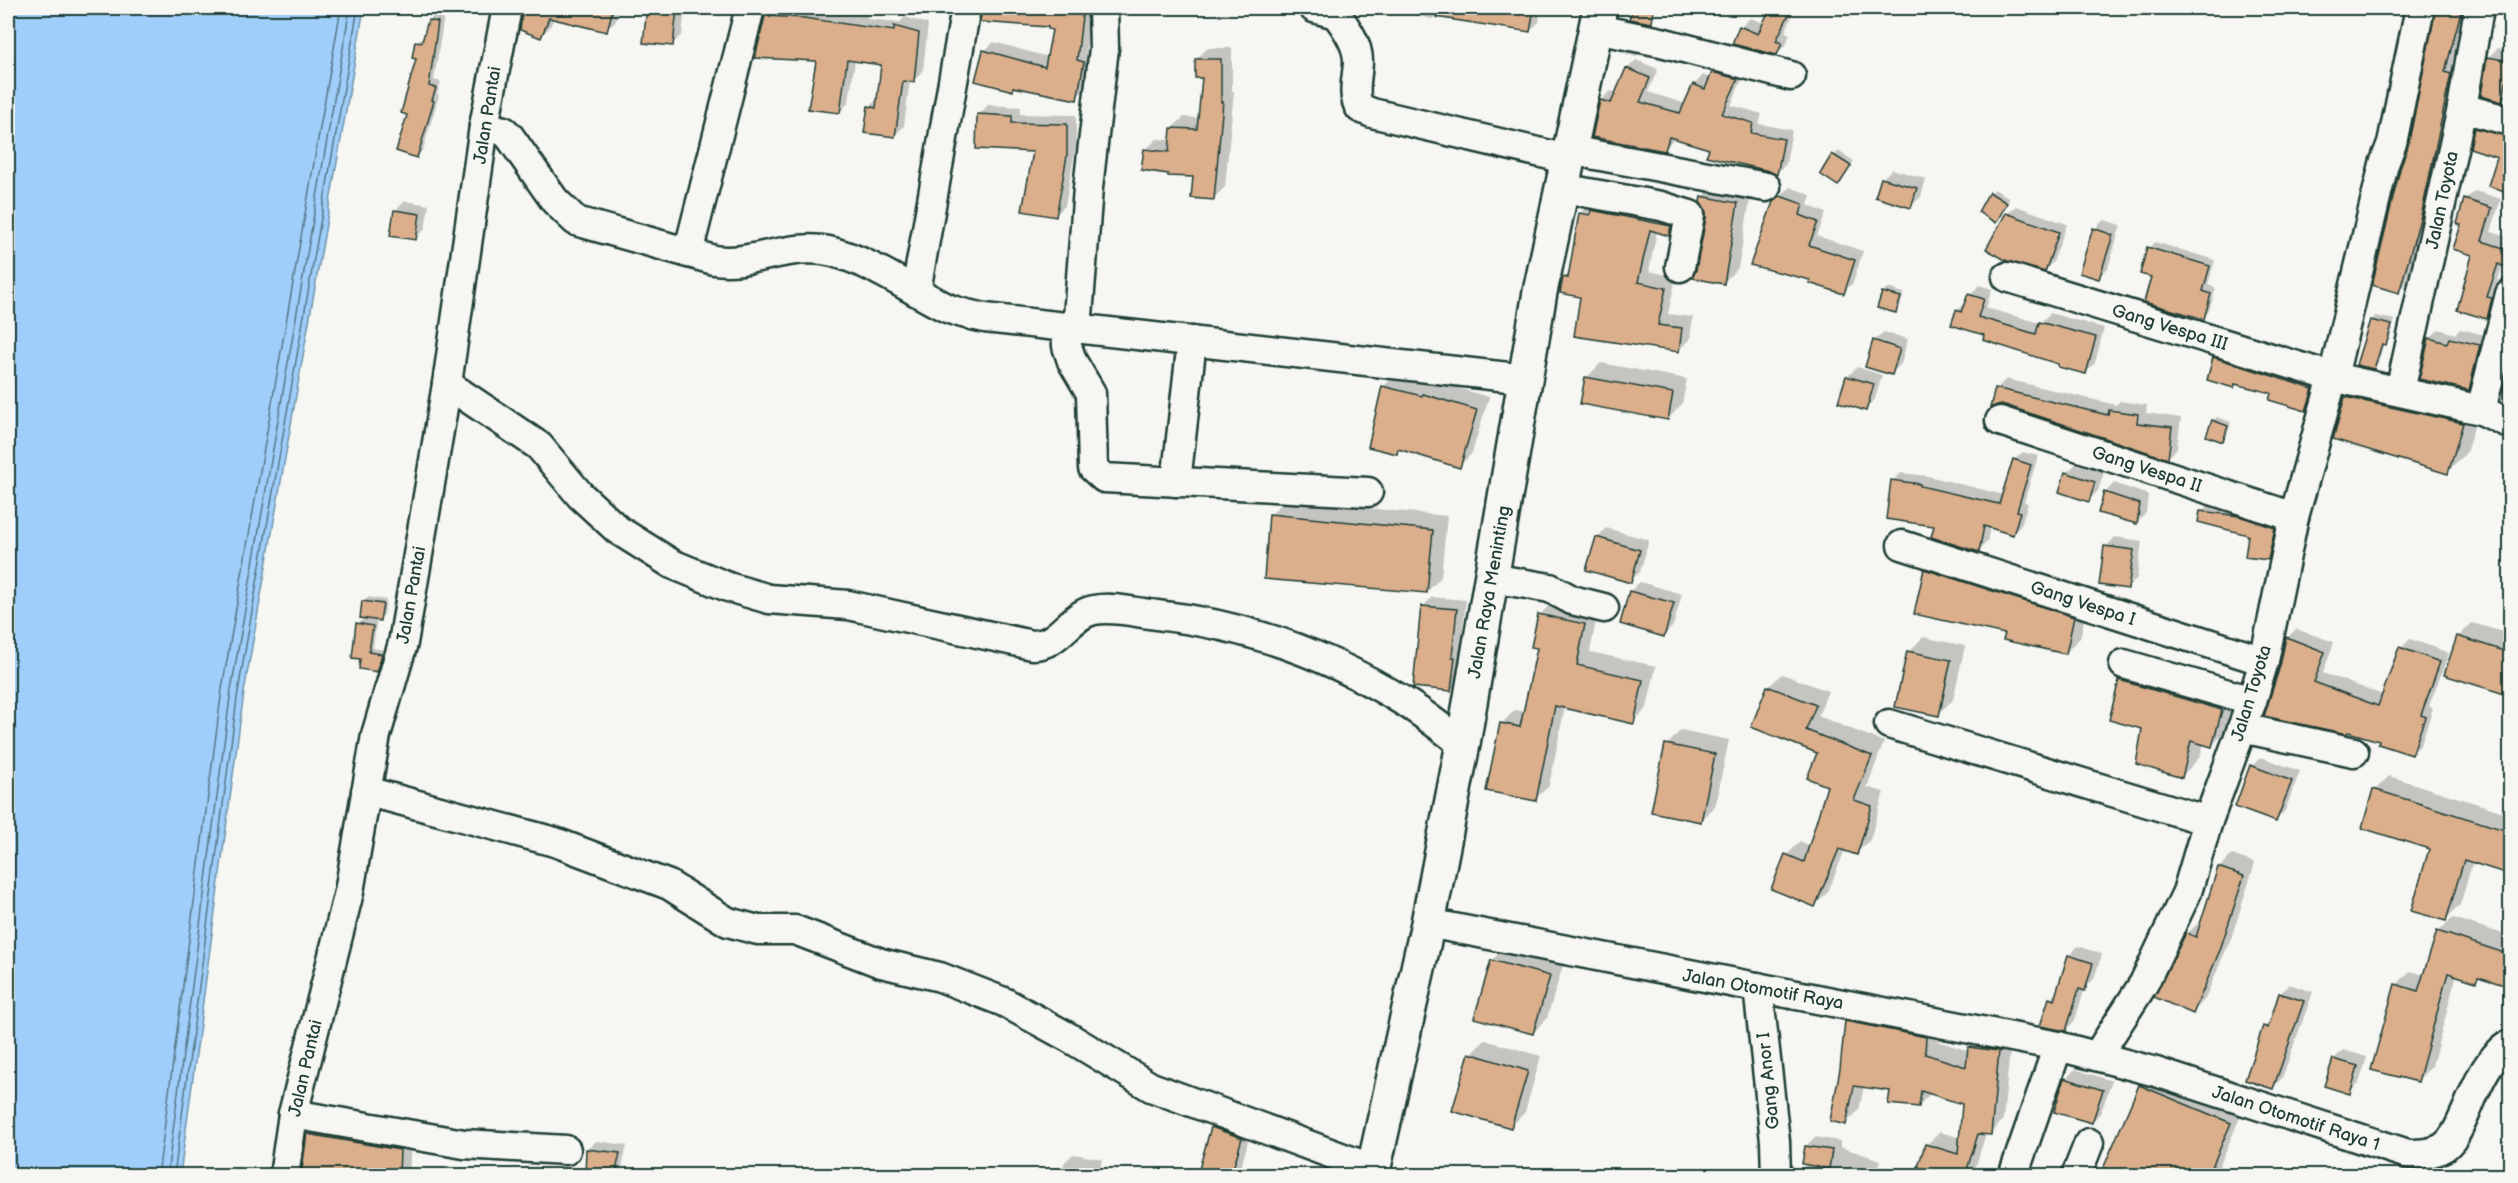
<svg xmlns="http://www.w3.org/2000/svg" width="2518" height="1183" viewBox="0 0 2518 1183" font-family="'Balsamiq Sans',sans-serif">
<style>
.water{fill:#a0cefb;stroke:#6c94ab;stroke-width:1.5}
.shadow{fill:#0003}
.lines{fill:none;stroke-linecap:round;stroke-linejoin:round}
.shore{stroke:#537784;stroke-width:1.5}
.building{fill:#dbaf8c;stroke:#1f3d34;stroke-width:1.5}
.minor-casing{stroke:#1f3d34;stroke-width:33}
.highway-casing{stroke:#1f3d34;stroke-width:38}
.minor{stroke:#f6f6f2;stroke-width:28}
.highway{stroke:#f6f6f2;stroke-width:33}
.labels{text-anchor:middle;stroke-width:4.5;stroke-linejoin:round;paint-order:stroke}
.street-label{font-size:18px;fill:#1f3d34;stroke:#f6f6f2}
</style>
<rect width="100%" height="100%" fill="#f6f6f2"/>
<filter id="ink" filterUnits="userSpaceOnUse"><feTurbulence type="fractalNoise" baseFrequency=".0167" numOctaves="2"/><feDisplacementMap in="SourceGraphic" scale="12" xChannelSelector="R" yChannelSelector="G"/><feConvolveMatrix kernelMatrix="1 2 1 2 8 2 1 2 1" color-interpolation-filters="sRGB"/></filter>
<g filter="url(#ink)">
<path class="water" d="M8,8h356l-120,684 -64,483h-172z"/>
<g class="shadow">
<path d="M524,8h95l-3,13 -10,9 -52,-12 -4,9 -10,10z"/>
<path d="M648,8h37l-3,27 -10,9 -27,-3z"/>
<path d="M767,8h102l-2,11 33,3 5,-5 23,7 -5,47 -10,10 -3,-1 -6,46 -10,10 -25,-29 10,-10 4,-34 -28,-3 -6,42 -9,10 -23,-52 -61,-4 12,-44z"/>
<path d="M897,8h41l-2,2 -9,-1 -7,7 -24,-1z"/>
<path d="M985,8h106l-5,43 7,1 -7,36 -10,10 -60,-12 -3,3 -29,-38 10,-9 54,15 6,-28 -4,-4 -66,-4z"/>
<path d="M1353,8h188l-2,14 -9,9 -94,-15 -4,3 -33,-7 -3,3 -16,-1z"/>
<path d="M1619,8h11l-8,8 -3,-1z"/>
<path d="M1634,8h24l-11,13 -16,-3z"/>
<path d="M1690,8h19l-6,5z"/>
<path d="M1771,8h25l-11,24 5,2 -4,10 -9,10 -36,-27 9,-9 14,5z"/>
<path d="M2437,8h31l-16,56 6,2 -28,133 -24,85 -8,7 12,-144z"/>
<path d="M436,14l8,2 -10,64 7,2 -4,12 2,1 -16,55 -6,6 -9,-42 10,-57 -1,-16 8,-5 5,-16z"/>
<path d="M1625,47l16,3 -5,7 -15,-5z"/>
<path d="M1208,48h24v43h2l-9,96 -11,11 -19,-22 -50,-26 12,-11 15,1v-12l12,-11 16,1 4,-41 -8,-18z"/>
<path d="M2498,48l12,2v42l-8,8 -20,-5 7,-38z"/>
<path d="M1636,60l22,9 -10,23 38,12 8,-19 9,-10 8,4 12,-15 23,6 -15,35 31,9 -3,10 33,6 -6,34 -9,9 -102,-36 -11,13 -63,-50 9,-9 7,2 10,-24z"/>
<path d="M988,105l33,2 -1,7 56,1v31l-11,60 -10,9 -20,-65 -56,-35z"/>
<path d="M2484,121l26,7v63l-12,-35 -22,-27z"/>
<path d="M1838,151l16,10 -12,18 -20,-5z"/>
<path d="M1892,169l34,10 -5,18 -10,9 -34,-10 6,-18z"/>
<path d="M1717,183l35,6 -14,79 -15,15 -25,-12 10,-53 -5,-21z"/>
<path d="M1790,187l21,8 -3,10 18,8 -9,23 46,15 -10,32 -10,9 -69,-89z"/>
<path d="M1994,189l16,9 -14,23 -6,-28z"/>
<path d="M2475,191l26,8 -10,33 19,6v20l-7,6 -7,23 5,2 -5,19 -10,9 -13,-62 -10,-30 2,-25z"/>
<path d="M405,201l24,4 -4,24 -10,9 -20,-27z"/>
<path d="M1591,202l89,21 -11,11 -12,-3 -8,40 27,6 -8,37 25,3 -3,22 -12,12 -96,-55 -17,-19 5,-5 10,-59z"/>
<path d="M2016,206l51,18 -14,38 -8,8 -38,-56z"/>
<path d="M2104,220l17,5 -13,43 -9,9 -5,-48z"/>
<path d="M2155,242l60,18 -7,25 8,3 -7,23 -6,6 -50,-41 -4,-28z"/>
<path d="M1979,285l13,4 -6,19 54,15 10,-10 54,15 -9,35 -9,9 -100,-38 -29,-23z"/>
<path d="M1888,288l16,5 -4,14 -4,5 -13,-20z"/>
<path d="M2376,316l19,4 -5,19 -6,4 -6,20 -5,5 -2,-48z"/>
<path d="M2439,329l16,5 5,-5 29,7 -11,43 -10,10 -38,-51z"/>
<path d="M1884,332l24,7 -7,25 -10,10 -17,-33z"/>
<path d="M2221,352l97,30 -6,21 -6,7 -33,-18 -36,-9 -3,3 -20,-28z"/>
<path d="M1601,363l86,16 -5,25 -14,15 -81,-42z"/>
<path d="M1857,367l25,8 -7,24 -10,10 -25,-8 8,-25z"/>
<path d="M1396,374l39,10 2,-2 52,15 -17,56 -12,13 -59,-18 -4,5 -14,-66z"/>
<path d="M2365,378l116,26 -15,49 -19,19 -101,-75z"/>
<path d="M2006,379l110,26 4,-4 27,4 -1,8 35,5 -4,30 -9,9 -163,-53 -13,1 5,-17z"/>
<path d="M2217,417l14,5 -4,14 -5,4 -9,-19z"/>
<path d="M2023,452l15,4 -14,46 4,1 -7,22 -8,9 -23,-7 -3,15 -9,9 -42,-26 -44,-44 9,-8 27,3 76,19 10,-35z"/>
<path d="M2076,464l28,8 -6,19 -9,9 -23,-27z"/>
<path d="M2114,483l34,12 -2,18 -9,10 -32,-30z"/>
<path d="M1285,500l162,16 -6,61 -14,15 -157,-77z"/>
<path d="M2210,504l72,16 -6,30 -8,8 -18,-24 -48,-22z"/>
<path d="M1606,528l43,12 -9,32 -10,9 -33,-43z"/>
<path d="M2115,537l27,4 -5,37 -9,9 -22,-40z"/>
<path d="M1940,556l148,47 -8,35 -14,14 -60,-19 -81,-63z"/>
<path d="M1640,582l42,12 -9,32 -9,9 -34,-44z"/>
<path d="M368,597l18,3 -2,15 -7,4 -4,29 13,2 -5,16 -4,5 -16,-3 -3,-44 7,-7 -1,-16z"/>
<path d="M1432,597l34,3 -5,48h2l-3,32 -9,10 -28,-84z"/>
<path d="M1553,601l45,9 -8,42 66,14 -9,42 -14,14 -68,-15 -16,79 -14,13 -34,-75 14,-14 10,2 14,-65 1,-32z"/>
<path d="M2472,623l38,11v60l-52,-57z"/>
<path d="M2296,629l38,13 -11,31 60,22 18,-47 9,-9 39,14 -20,53 4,2 -12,36 -9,10 -32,-14 -99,-74 6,-28z"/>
<path d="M1923,637l42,9 -12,54 -15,14 -29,-62z"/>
<path d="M2140,661l100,29 -9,36 -19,19 -8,-2 -4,14 -19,20 -37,-49 -23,-47z"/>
<path d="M1782,674l46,17 -10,25 66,26 -17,45 17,5 -14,48 -14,13 -11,-3 -17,42 -13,13 -28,-50 13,-14 11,5 18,-61 -10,-33 -51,-65z"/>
<path d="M1681,730l48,10 -14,66 -14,14 -34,-75z"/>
<path d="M2261,757l39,14 -15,40 -9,9 -24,-54z"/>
<path d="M2389,776l121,38v59l-37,-12 -13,44 -15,15 -14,-72 -56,-58z"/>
<path d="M2232,855l23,8 -23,73 -27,63 -12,13 -6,-78 13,-13 2,1 17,-54z"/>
<path d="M2453,918l57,18v49l-30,-9 -4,4 -19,-6 -25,92 -15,15 -21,-96 14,-14 15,4 13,-43z"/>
<path d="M1507,946l57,16 -17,56 -14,15 -57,-16 16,-57z"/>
<path d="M2078,946l24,8 -8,25 -9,9 -10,32 -9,10 -16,-31 9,-9 10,-34z"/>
<path d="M2289,984l24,8 -31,86 -9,10 -9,-61 9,-9 7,-24z"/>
<path d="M1860,1009l79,15 -2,17 32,10v-4l13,-13 29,5 -8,81 -13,14 -4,-1 -11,36 -6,7h-19l-24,-31 14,-13 21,6 3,-35 -32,-11 -13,13 -28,-16 -27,-3 -5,24 -13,13 -4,-53 5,-48z"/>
<path d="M1485,1040l56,16 -16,56 -14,15 -40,-73z"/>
<path d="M2343,1050l24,7 -8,26 -10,9 -15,-33z"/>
<path d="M2075,1069l37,12 -11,31 -9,10 -26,-43z"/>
<path d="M2155,1071l89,37 -29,68h-98l-13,-6 37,-84z"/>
<path d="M1224,1117l28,10 -12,44 39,5h-86l9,-9 11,-39z"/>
<path d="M319,1124l92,15 -2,37h-108l7,-41z"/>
<path d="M1815,1137l25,4v6l41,13 -5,16h-73l3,-30z"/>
<path d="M596,1141l31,4 -7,31h-34l2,-27z"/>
<path d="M1073,1154l29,5 -3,17h-37l2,-13z"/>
<path d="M2414,1168l24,7 -1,1h-30z"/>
</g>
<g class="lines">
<g class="shore">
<path d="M158,1176l64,-487 119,-681"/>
<path d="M167,1176l64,-486 119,-682"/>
<path d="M174,1176l64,-485 120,-683"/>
</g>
</g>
<g class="building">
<path d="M523,8h90l-6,24 -58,-14 -8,20 -21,-8z"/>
<path d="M647,8h30l-4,38 -30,-3z"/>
<path d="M982,8h101l-6,52 7,2 -7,38 -64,-13v4l-38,-10 8,-31 62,17 7,-37 -4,-1v-2l-68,-5z"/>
<path d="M1436,8h98l-4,24 -94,-15z"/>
<path d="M1633,8h21l-2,15 -23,-4z"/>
<path d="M1770,8h22l-16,33 6,2 -5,12 -45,-11 7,-18 19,8z"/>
<path d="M2436,8h26l-17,64 6,2 -29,138 -23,81 -27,-8 28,-116 8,-23z"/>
<path d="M765,16l39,2 90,13v-5l25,7 -5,49 -11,-1 -8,56 -31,-4 4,-27 8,2 5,-43 -34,-5 -7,53 -32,-4 8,-48 -61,-3z"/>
<path d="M428,20l10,2 -9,64 7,2 -4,12 2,1 -17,57 -21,-7 11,-36 -6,-2 15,-54 -4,-1 3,-17 7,1z"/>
<path d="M2487,57l24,4 -9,41 -21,-6z"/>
<path d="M1195,59h26v43h2l-9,98 -23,-2 2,-21 -25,-1v-2l-27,-4 3,-21 25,3 2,-24 26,1 5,-51h-7z"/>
<path d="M1626,68l24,10 -10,24 40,11 13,-29 12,5 7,-17 26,7 -16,35 31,9 -2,10 33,6 -7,36 -8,-4 -63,-15 3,-7 -40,-12 -4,14 -73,-14 8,-37 11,3z"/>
<path d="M977,114l35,2v7l55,1v32l-11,61 -34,-6 11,-59 -57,-3z"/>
<path d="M2474,128l37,9v56l-23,-7 9,-29 -27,-9z"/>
<path d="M1832,154l19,12 -13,20 -18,-12z"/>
<path d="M1881,178l36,10 -6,20 -36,-11z"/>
<path d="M1989,192l18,11 -11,20 -18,-11z"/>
<path d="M1701,196l37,7 -14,81 -32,-6 4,-8 10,-52v-8l-6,-8z"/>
<path d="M1780,196l23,8 -3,11 18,7 -9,23 46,15 -11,34 -35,-11 1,-3 -60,-15 23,-63z"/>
<path d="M2464,199l28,9 -10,33 28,9 -5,17 -7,-3 -11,33 5,1 -5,21 -30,-9 15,-55 -19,-6 8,-24 -4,-1z"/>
<path d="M394,210l26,4 -4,26 -26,-4z"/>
<path d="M1591,210l80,16 -2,10 -19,-6 -12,52 28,6 -8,37 24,3 -3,24 -105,-16 6,-39 -20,-4 3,-16 5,1 11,-65 11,2z"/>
<path d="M2006,213l53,19 -14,40 -38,-11 -21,-12z"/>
<path d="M2093,228l20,7 -14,44 -20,-6z"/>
<path d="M2147,247l63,19 -7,25 8,3 -7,25 -60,-17 7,-25 -11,-3z"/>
<path d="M1882,292l19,5 -5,16 -19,-5z"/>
<path d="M1968,294l16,5 -6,18 58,17 3,-12 57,15 -10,37 -28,-7v-3l-75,-24 1,-5 -33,-10 5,-15 5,2z"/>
<path d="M2370,320l22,5 -6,20 -4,-1 -8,25 -18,-4z"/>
<path d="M2429,338l18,5 2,-5 31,7 -11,45 -50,-11z"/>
<path d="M1873,340l27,9 -8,26 -27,-8z"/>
<path d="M2213,357l100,32 -7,22 -37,-11 2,-7 -36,-9 -1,4 -27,-8z"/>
<path d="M2509,365h2v28l-8,-2z"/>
<path d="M1846,376l28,8 -8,27 -28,-9z"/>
<path d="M1585,377l88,16 -5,27 -88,-16z"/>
<path d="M1382,386l40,10 1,-2 54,16 -17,58 -62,-19 -1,5 -29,-7z"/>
<path d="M1995,388l113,27 1,-5 29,4 -1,9 35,4 -4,32 -163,-54h-8l-7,3z"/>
<path d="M2345,397l118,26 -15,51 -115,-35z"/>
<path d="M2212,420l16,6 -5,16 -17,-6z"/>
<path d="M2013,459l18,6 -14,46 3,1 -7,23 -29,-9 -5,26 -48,-15 3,-11 -48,-7 5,-39 29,4v2l79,18z"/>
<path d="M2065,472l30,10 -6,20 -30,-10z"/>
<path d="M2104,492l36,12 -3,20 -39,-11z"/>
<path d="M2200,511l39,5 36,12 -7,32 -23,-3 3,-22 -50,-13z"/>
<path d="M1269,514l164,16 -6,63 -163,-14z"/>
<path d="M1596,537l44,13 -9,33 -45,-13z"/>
<path d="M2104,546l30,4 -6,39 -29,-4z"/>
<path d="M1924,569l150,48 -8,37 -63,-14 2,-6 -91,-20z"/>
<path d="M1629,591l45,12 -10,34 -44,-13z"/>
<path d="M362,601l21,3 -3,17 -20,-3z"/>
<path d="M1421,606l36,3 -5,48h3l-4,34 -38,-4z"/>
<path d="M1538,614l47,10 -8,41 66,15 -9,44 -79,-18 -19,95 -50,-10 14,-68 20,4 17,-79 -6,-1z"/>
<path d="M356,623l17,3 -4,26 13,2 -5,18 -18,-3 1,-10 -8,-1z"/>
<path d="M2457,636l54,17v43l-67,-21z"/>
<path d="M2286,637l39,15 -11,30 64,24 21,-59 41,15 -19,53 4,2 -13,38 -34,-11 1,-3 -31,-9 -1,2 -83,-18 16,-50z"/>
<path d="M1907,651l44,9 -12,56 -44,-9z"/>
<path d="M2119,680l103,30 -10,37 -21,-6 -9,37 -46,-14 6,-35 -33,-9z"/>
<path d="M1767,686l49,19 -10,25 66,26 -18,44 18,6 -15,49 -18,-6 -24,58 -44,-18 14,-35 19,8 23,-76 -20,-8 10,-25 -66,-26z"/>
<path d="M1665,744l50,10 -14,68 -50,-10z"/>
<path d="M2250,765l42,16 -16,41 -41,-15z"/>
<path d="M2373,789l138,43v43l-47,-15 -18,61 -35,-10 18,-62 -67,-21z"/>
<path d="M2218,867l26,9 -24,74 -27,64 -39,-17 32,-64 10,4z"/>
<path d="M2437,931l74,24v32l-33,-10 -2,5 -28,-9 -30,109 -47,-12 24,-86 23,7z"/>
<path d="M2068,955l25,8 -8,28 -6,-2 -13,42 -26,-5 9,-28 5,2z"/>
<path d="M1491,960l59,16 -17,58 -59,-16z"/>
<path d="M2279,993l25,8 -31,88 -28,-9 18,-54 5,2z"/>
<path d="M1845,1021l81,16 -1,17 41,13 2,-20 31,4 -8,84 -13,-1 -13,42h-20l-27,-9 7,-23 33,10 4,-50 -41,-13 -2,16 -31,-3 2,-13 -36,-5 -8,39 -16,-4 10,-52z"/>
<path d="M1469,1053l59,18 -17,57 -59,-17z"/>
<path d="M2333,1059l25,7 -8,28 -26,-8z"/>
<path d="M2064,1078l39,12 -11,33 -38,-11z"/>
<path d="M2139,1085l92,38 -23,53h-95l-11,-5z"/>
<path d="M1211,1127l31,11 -11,38h-34z"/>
<path d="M307,1134l93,16 -1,26h-98z"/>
<path d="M1805,1146l27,4 -3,19 -27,-5z"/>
<path d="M586,1149l34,4 -5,23h-30z"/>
</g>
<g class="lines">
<g class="minor-casing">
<g id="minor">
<path d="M1314,8l22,6c10,13 22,30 22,47 0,15 -7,34 2,47l12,5 195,46"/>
<path d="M1596,29l65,13 130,34"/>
<path d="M2462,108l48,13"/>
<path d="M484,126l20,5 6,6 45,64 21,20 138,39c40,6 76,-19 119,-8 41,11 74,36 112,55 12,6 27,8 40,11l541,61"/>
<path d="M1569,150l197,37"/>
<path d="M1561,188l100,18 29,9 -10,52"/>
<path d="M688,253l62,-245"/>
<path d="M2007,277l326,100 51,-213 8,-21 28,-135"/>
<path d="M916,291l50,-283"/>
<path d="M1066,328l1,18 5,15 19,32 2,75 11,10 264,14"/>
<path d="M1077,329l11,-141 16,-140 -1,-40"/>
<path d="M447,384l92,62 41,49 38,35 54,34 56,23 41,12 79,6 184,40c27,1 37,-30 62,-35 19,-4 44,3 63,5 90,10 175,41 251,89 19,12 37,27 55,40"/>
<path d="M2400,391l62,-283 17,-100"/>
<path d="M2481,410l29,-116"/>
<path d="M2000,421l294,96"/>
<path d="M1176,482l16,-141"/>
<path d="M1902,545l362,116"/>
<path d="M1491,578l59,10 22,12 32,8"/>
<path d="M2124,664l128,37"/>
<path d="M1889,724l319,97"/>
<path d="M2242,728l112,24"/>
<path d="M366,791l189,51 114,43 59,37 30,8h37l86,33 59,14 64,25 66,36 81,49 222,82"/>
<path d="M1428,923l630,123 98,26 252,82c12,0 25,0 36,-7 12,-9 16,-23 22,-35 11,-26 20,-53 44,-68"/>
<path d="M1758,987l17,154 1,35"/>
<path d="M2097,1056l47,-73 43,-91 21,-71 44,-120 12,-40 30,-144 39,-140 148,33 29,14"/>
<path d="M293,1114l171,30 102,6"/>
<path d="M284,1176l9,-62 56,-222 27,-157 27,-92 44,-259 37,-258 23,-118"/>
<path d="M2013,1176l45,-130"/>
<path d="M2076,1176l13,-33"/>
</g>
</g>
<g class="highway-casing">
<path id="highway" d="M1372,1176l56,-253 35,-179 77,-452 60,-284"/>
</g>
<use href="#minor" class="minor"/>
<use href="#highway" class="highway"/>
</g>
</g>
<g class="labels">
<g class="street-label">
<text transform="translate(487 115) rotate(-81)" y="6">Jalan Pantai</text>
<text transform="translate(2442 200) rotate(-78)" y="6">Jalan Toyota</text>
<text transform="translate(2170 327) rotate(17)" y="6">Gang Vespa III</text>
<text transform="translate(2147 469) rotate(18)" y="6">Gang Vespa II</text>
<text transform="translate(1489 592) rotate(-80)" y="6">Jalan Raya Meninting</text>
<text transform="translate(411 595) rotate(-80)" y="6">Jalan Pantai</text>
<text transform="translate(2083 603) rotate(18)" y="6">Gang Vespa I</text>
<text transform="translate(2251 693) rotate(-73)" y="6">Jalan Toyota</text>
<text transform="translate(1763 989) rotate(10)" y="6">Jalan Otomotif Raya</text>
<text transform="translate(305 1068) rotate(-77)" y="6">Jalan Pantai</text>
<text transform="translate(1768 1081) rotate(-96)" y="6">Gang Anor I</text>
<text transform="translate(2296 1118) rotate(18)" y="6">Jalan Otomotif Raya 1</text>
</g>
</g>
<rect width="2518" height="1183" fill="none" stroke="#f6f6f2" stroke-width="30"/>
<rect x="15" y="15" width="2488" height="1153" fill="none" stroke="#1f3d34" stroke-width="2" filter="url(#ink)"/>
</svg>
